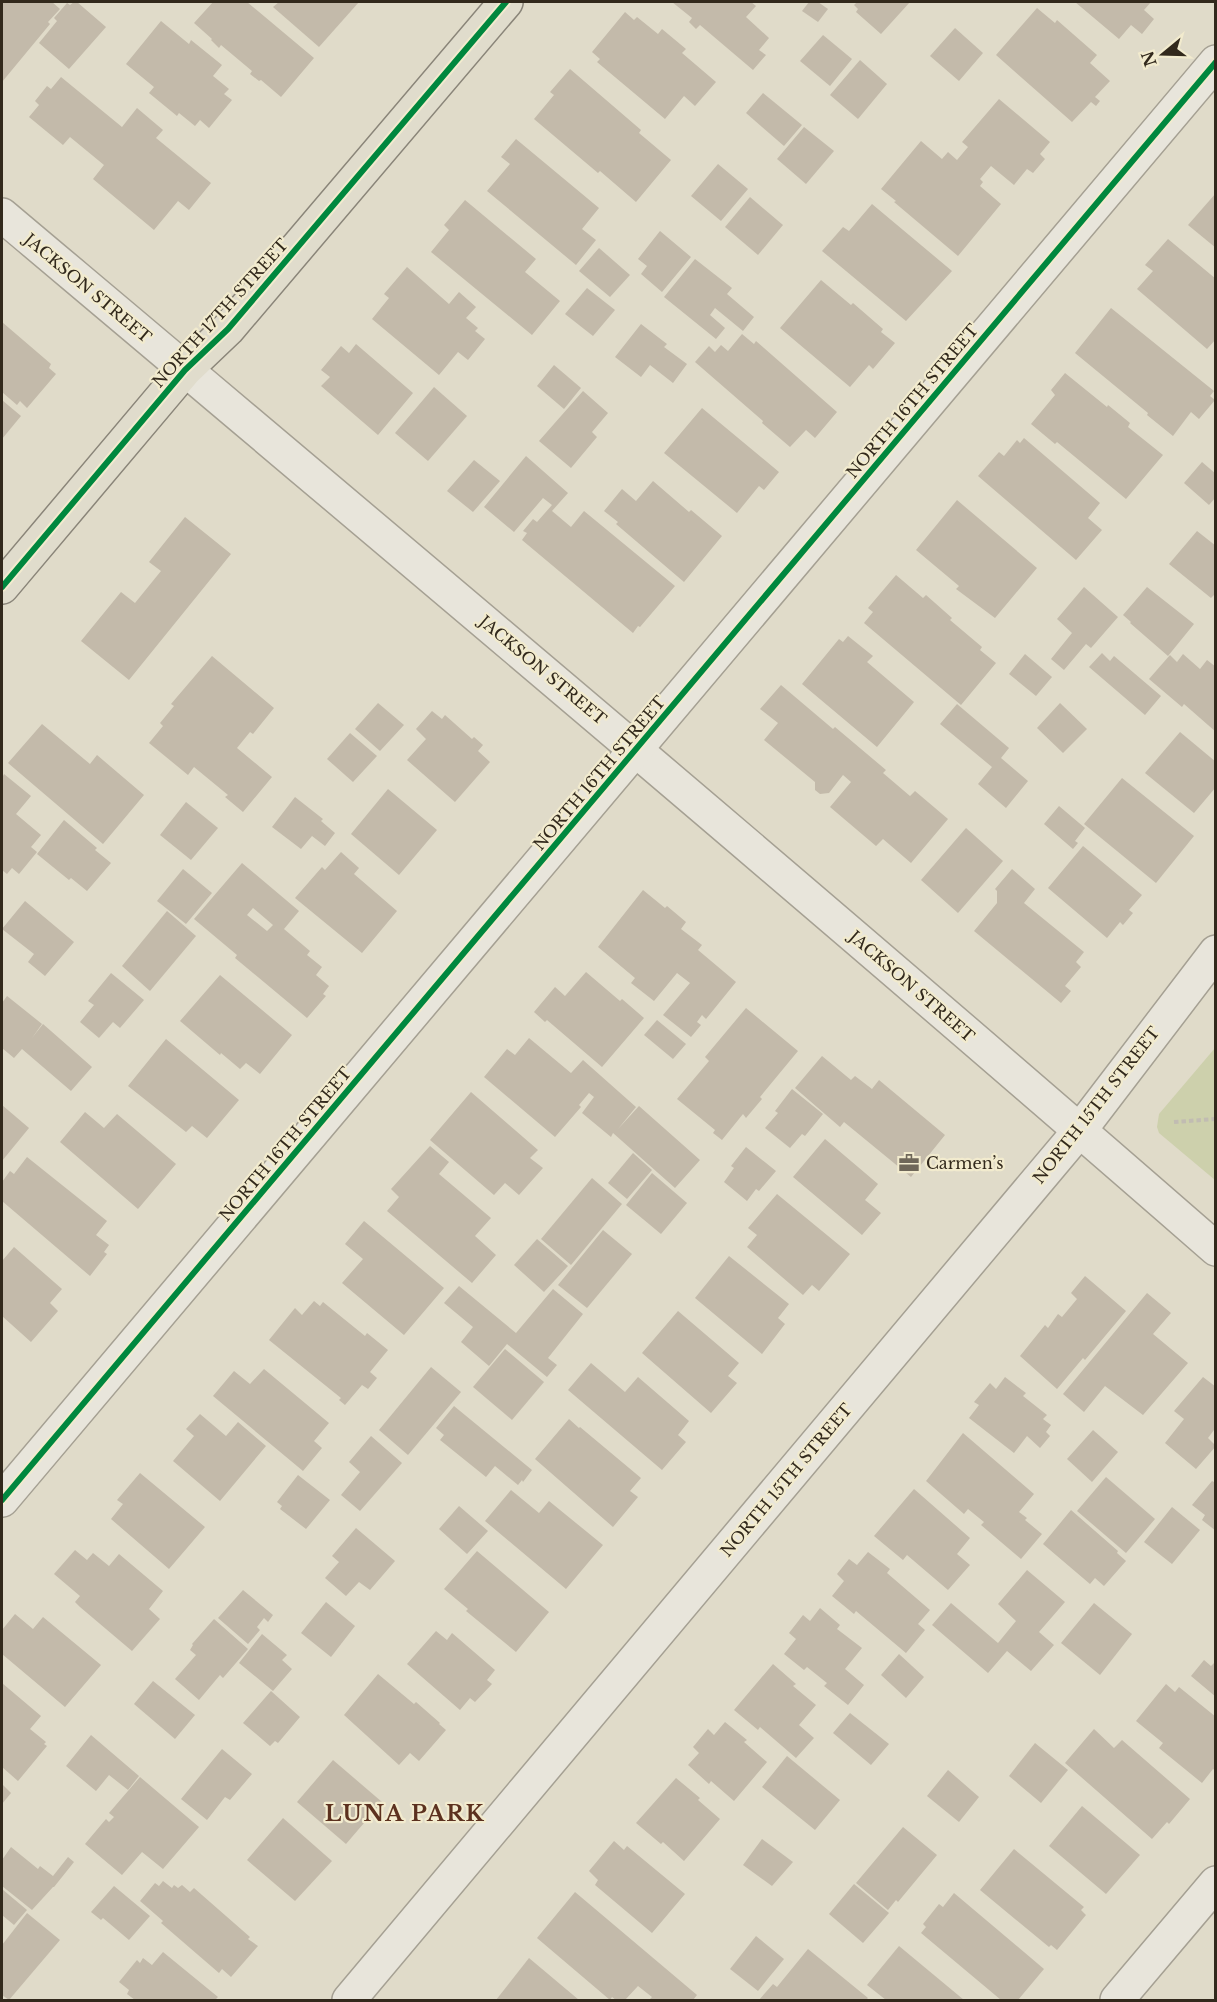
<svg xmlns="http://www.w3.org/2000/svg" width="1217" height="2002" viewBox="0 0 1217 2002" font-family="'Libre Baskerville',serif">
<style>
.green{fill:#cdd0ac}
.building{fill:#c3baaa;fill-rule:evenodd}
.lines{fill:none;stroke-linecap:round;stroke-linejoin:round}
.minor-casing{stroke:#a5a093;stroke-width:36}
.major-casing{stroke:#8a8579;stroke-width:36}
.path{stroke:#c1bcb2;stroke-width:4;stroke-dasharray:4.5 3;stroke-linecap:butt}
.minor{stroke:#e8e5db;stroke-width:33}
.major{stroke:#e0dccc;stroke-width:33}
.cycleway-casing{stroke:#f2ebce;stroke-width:10}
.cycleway{stroke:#00873e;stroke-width:6}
.labels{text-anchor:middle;stroke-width:4.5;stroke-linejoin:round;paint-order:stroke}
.street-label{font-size:16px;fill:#32291c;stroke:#f2ebce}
.poi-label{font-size:16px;fill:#32291c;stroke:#f2ebce;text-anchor:start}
.district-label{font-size:22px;font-weight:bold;letter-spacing:1.5px;fill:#5c311f;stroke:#f2ebce}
</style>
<rect width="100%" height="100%" fill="#e0dbc9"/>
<path class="green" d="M1215,1048v132l-56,-47 -2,-6 2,-13z"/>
<g class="building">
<path d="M2,2h50l8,7 -12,13 2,2 -48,58z"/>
<path d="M74,2h3l29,25 -37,42 -30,-26 18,-22 -3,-3 13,-15 3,2z"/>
<path d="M213,2h34l67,56 -33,39 -20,-17 -2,1 -9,-7 2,-3 -31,-26 -2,3 -8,-8 1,-1 -18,-16z"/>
<path d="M279,2h80l-40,45 -46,-40z"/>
<path d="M672,2h79l5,4 -10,11 23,21 -10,12 7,5 -13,15 -53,-45 -4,4 -7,-7 3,-4z"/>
<path d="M809,2h9l10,7 -10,13 -16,-11z"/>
<path d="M857,2h53l-29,32 -25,-22 2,-3 -4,-4z"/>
<path d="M1075,2h76l-7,8 10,9 -12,15 -11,-9 -12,14z"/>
<path d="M1037,8l18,15 2,-3 40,35 -7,8 20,18 -15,16 5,4 -4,5 -5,-4 -19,20 -76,-67z"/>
<path d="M625,12l9,8 3,-3 21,17 4,-5 24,20 -4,4 34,29 -21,24 -11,-10 -19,23 -68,-57 3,-3 -8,-7z"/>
<path d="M161,21l28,23 2,-4 31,25 -9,11 16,13 -5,5 8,6 -23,28 -9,-8 -5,6 -16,-13 -2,3 -28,-23 5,-6 -28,-23z"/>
<path d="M955,28l28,25 -24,28 -29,-25z"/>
<path d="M823,35l29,24 -22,27 -30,-25z"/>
<path d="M860,60l27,24 -29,35 -28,-24z"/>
<path d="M570,69l71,61 -2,3 32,27 -35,42 -36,-31 -2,2 -64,-54 20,-24 -4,-3z"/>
<path d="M61,77l61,50 15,-19 26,22 -7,8 55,45 -22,27 -11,-9 -24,29 -61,-51 11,-14 -34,-28 -7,8 -34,-28 10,-12 -4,-4 12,-15 4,3z"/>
<path d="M763,93l39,32 -18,21 -38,-33z"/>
<path d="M999,99l51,43 -10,12 5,5 -12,14 -6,-4 -13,16 -23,-19 -11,13 3,3 -3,4 21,18 -43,52 -64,-54 2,-1 -15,-12 40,-48 21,18 6,-7 9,8 11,-13 -6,-5z"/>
<path d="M804,127l30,24 -28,33 -29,-25z"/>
<path d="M516,139l83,69 -17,21 14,11 -20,25 -89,-74 23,-27 -9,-7z"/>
<path d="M718,164l30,25 -27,32 -30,-25z"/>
<path d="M1216,193v55l-28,-23z"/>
<path d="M750,197l33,28 -25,30 -33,-28z"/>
<path d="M465,200l71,59 -11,13 35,29 -28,34 -101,-83 18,-22 -5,-5z"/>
<path d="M872,204l80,67 -46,50 -84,-70 21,-24 6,4z"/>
<path d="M660,231l31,26 -29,35 -21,-18 6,-8 -9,-7z"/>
<path d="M1168,239l48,40v60l-9,10 -70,-60 16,-18 -8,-6z"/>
<path d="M599,248l31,27 -20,22 -31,-26z"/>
<path d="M695,259l37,29 -5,6 27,23 -11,14 -28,-23 -5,7 15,13 -9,11 -52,-42z"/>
<path d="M407,267l42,37 10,-12 17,15 -10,11 12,10 -3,3 10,8 -17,21 -10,-8 -19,23 -67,-56 17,-21 -5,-4z"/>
<path d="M821,280l30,25 2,-2 30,26 -2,3 14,11 -22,26 -4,-4 -19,22 -70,-59z"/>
<path d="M587,288l28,22 -22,26 -28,-22z"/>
<path d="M1111,308l103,83 -4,5 5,4 -16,19 -8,-7 -18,24 -26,-21 1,-2 -73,-60z"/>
<path d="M2,322l49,42 -2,4 7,6 -29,34 -7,-7 -3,4 -15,-13z"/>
<path d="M641,324l26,20 -3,3 23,17 -14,19 -23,-18 -9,12 -26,-20z"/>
<path d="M742,334l12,10 2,-3 81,71 -22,26 -9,-8 -16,17 -28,-24 1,-2 -68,-59 14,-16 6,6 6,-7 7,6z"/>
<path d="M356,344l57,49 -35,42 -57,-49 9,-9 -9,-7 20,-24 8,7z"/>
<path d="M554,365l27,23 -17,21 -27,-23z"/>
<path d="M1065,373l42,34 1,-2 22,18 -2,4 35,28 -37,44 -69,-57 -2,2 -24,-20 24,-29 -4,-5z"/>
<path d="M434,387l33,29 -39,45 -33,-28z"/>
<path d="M583,391l25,22 -16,19 5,5 -26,31 -32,-27z"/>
<path d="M2,400l19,16 -19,23z"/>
<path d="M702,408l77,64 -15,18 -5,-4 -22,27 -73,-60z"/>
<path d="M1024,438l76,65 -12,15 14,12 -26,30 -98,-84 21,-24 5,4 13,-16 3,3z"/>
<path d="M526,456l42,37 -16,18 19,16 13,-16 91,75 -35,41 -2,-1 -5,7 -111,-93 5,-7 -4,-2 10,-12 4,3 15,-17 -9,-7 -29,34 -30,-25z"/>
<path d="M474,460l26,21 -27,31 -26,-21z"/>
<path d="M1202,462l14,12v23l-7,8 -25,-22z"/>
<path d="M653,481l36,31 2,-2 31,26 -38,46 -68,-58 2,-2 -14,-11 18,-22 14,12z"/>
<path d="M957,500l80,68 -42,50 -39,-29 3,-3 -43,-36z"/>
<path d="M185,517l46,37 -102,126 -48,-39 40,-49 14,11 26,-32 -12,-9z"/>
<path d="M1197,531l19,15v47l-5,5 -42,-34z"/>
<path d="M896,575l27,23 3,-3 26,23 -2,2 32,27 -2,3 16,13 -35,42 -97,-82 9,-11 -5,-4z"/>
<path d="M1084,587l34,30 -27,31 -5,-4 -22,26 -13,-11 21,-26 -15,-14z"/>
<path d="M1147,587l47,37 -26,32 -38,-33 1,-1 -8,-7z"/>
<path d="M848,636l25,20 -6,6 47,40 -37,45 -75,-63 37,-45 4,3z"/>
<path d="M1102,653l8,8 4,-5 47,40 -16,19 -56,-48z"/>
<path d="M1025,654l27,23 -16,19 -27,-22z"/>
<path d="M1183,654l17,15 7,-9 9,7v65l-32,-28 -2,3 -33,-28 21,-24 7,7z"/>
<path d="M212,656l62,52 -21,26 -3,-2 -13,16 35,29 -29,35 -18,-15 3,-2 -34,-28 -6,8 -39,-32 14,-17 -3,-3 14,-17 -3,-2z"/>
<path d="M781,685l52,44 2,-2 51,43 -3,3 27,23 5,-5 33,28 -37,44 -28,-24 -7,7 -46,-39 21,-25 -8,-7 -14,18 -9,1 -5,-4v-8l-51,-42 14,-17 -18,-14z"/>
<path d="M378,703l26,22 -24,26 -25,-22z"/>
<path d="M1060,703l27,26 -24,24 -26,-25z"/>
<path d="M957,704l52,44 -8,10 27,23 -22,27 -28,-24 14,-17 -52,-43z"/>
<path d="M432,711l10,8 3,-4 27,24 2,-2 9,8 -5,6 12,11 -35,40 -48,-42 19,-21 -10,-10z"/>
<path d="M42,724l48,40 7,-9 47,40 -41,49 -95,-81z"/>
<path d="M1180,732l36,30v25l-22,26 -49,-40z"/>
<path d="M350,733l27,23 -24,26 -26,-23z"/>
<path d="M4,774l27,22 -15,18 25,21 -10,12 6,5 -18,22 -7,-6 -5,6 -5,-4v-92z"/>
<path d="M1122,778l72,58 -38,47 -72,-59z"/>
<path d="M388,789l49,41 -38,45 -48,-41z"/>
<path d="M295,797l28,22 -2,2 14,12 -10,13 -13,-10 -11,13 -29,-22z"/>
<path d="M186,802l32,26 -27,32 -31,-25z"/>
<path d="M1059,806l26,22 -10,13 3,2 -5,6 -29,-25z"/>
<path d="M64,820l33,28 -2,2 16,13 -24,28 -16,-13 -2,2 -32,-26z"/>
<path d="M966,828l37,33 -45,52 -37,-33z"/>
<path d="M1083,846l59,49 -13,15 4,3 -10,12 -3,-3 -13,16 -59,-50z"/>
<path d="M341,852l18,16 -5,6 43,37 -35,42 -67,-55 27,-31 3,3z"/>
<path d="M242,863l57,48 -15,18 26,22 -3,4 15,12 -6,8 13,11 -6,8 3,2 -19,22 -72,-60 2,-3 -43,-36zM253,908l20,17 -6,6 -20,-16z"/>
<path d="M183,869l29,24 -26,31 -29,-23z"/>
<path d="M1012,869l23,20 -11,14 60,49 -8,10 5,5 -16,19 6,5 -10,12 -87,-72 23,-28v-12l-2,-2z"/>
<path d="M643,890l22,18 2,-2 19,16 -5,7 21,16 -4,5 38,32 -30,37 -4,-4 -5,7 4,3 -10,12 -28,-22 27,-32 -13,-10 -23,28 -23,-18 4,-5 -37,-31z"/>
<path d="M25,901l49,41 -29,34 -17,-14 6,-8 -32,-25z"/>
<path d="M167,911l29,25 -46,55 -28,-25z"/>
<path d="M586,972l34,29 2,-2 22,19 -42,49 -55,-47 -2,2 -11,-10 21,-25 10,9z"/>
<path d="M111,973l33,27 -24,28 -7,-6 -14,16 -19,-16 14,-17 -6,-4z"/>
<path d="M220,975l72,60 -32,39 -14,-11 -6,6 -19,-16 -1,2 -40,-34z"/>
<path d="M7,996l35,28 -10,14 11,-14 49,43 -21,24 -49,-42 -8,9 -12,-10v-45z"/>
<path d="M746,1008l52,43 -38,46 2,2 -16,19 -3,-4 -21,26 -9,-7 2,-3 -38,-31 32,-38 -4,-4z"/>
<path d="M657,1020l29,24 -13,15 -29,-24z"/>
<path d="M529,1038l42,35 12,-13 53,47 -18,22 21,-23 61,54 -25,28 -62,-55 -2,4 -29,-24 12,-16 -5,-4 -10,12 2,2 -26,30 -71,-60 23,-28 8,6z"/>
<path d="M166,1039l73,61 -32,38 -15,-12 -6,6 -58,-46z"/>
<path d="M822,1056l29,24 4,-4 17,13 7,-9 66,55 -34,42 -67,-55 -4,5 -45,-39z"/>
<path d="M792,1089l31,25 -18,22 -3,-2 -12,14 -25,-20 13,-15 -3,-2z"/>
<path d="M471,1092l67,58 -8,8 13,10 -24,27 -14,-12 -11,12 -64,-55z"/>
<path d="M2,1105l27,23 -27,33z"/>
<path d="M85,1112l19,16 13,-14 59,50 -38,45 -78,-67z"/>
<path d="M825,1139l53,45 -13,16 16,13 -19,22 -69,-58z"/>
<path d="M430,1146l19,16 -10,12 52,44 -16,18 21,19 -24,28 -85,-72 12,-14 -8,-8z"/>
<path d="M746,1147l30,24 -17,20 -3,-2 -9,12 -23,-19 10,-14 -3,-2z"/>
<path d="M633,1153l19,17 -25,29 -19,-16z"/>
<path d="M27,1157l80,64 -11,14 13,10 -5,7 3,2 -17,22 -88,-75v-19l8,-11 4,3z"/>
<path d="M652,1173l35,30 -26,31 -35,-29z"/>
<path d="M592,1178l30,26 -51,61 -30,-26z"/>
<path d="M777,1194l73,60 -31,37 -7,-6 -9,10 -56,-48 10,-12 -9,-7z"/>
<path d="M364,1221l80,67 -40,47 -62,-52 21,-24 -18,-15z"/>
<path d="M603,1230l29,24 -45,54 -29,-23z"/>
<path d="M537,1239l31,27 -24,26 -30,-27z"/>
<path d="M14,1247l48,42 -12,14 8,8 -27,31 -29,-26v-55z"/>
<path d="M729,1256l60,48 -11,14 7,6 -23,30 -67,-56z"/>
<path d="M1085,1276l41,35 -41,49 -2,-2 -26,31 -37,-33 25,-31 3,3 10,-14 4,3 15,-18 -6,-6z"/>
<path d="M459,1286l57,47 37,-44 30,25 -35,44 9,7 -10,12 -40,-33 -18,22 -28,-24 12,-15 -29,-24z"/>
<path d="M1147,1293l24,20 -18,21 35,29 -45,52 -38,-29 -21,26 -21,-18z"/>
<path d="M314,1301l6,5 3,-4 42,34 2,-3 21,17 -18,22 7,6 -9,11 -6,-4 -17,20 -6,-5 2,-2 -72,-58 26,-32 7,7z"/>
<path d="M678,1311l61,52 -11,13 9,7 -26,30 -69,-60z"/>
<path d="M505,1349l39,33 -32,38 -39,-33z"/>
<path d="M591,1363l34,29 13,-15 51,44 -11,14 8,7 -24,28 -94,-80z"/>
<path d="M431,1367l30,25 -53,63 -29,-25z"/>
<path d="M264,1369l65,54 -15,18 8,7 -19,23 -90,-75 21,-25 16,13z"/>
<path d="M1005,1377l21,16 -3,3 24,19 -4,4 8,6 -5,7 4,4 -10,12 -13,-12 -13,17 -45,-35 10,-13 -5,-3 16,-19 6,6z"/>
<path d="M1203,1377l13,10v45l-2,-2 -6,8 8,8 -20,23 -31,-26 19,-24 -10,-8z"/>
<path d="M454,1406l78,64 -9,12 -1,-2 -4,5 -23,-19 -9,11 -46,-37 4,-5 -8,-7z"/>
<path d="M200,1414l26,22 12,-14 28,24 -46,55 -47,-40 21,-25 -8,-7z"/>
<path d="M569,1419l10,9 1,-1 61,51 -11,13 8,6 -25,30 -78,-68z"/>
<path d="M1093,1430l25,22 -26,30 -25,-23z"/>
<path d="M963,1433l71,61 -15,18 8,6 -2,2 17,14 -21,25 -40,-34 3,-3 -16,-13 -4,5 -38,-33z"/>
<path d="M371,1436l31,27 -42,48 -19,-16 19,-23 -11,-10z"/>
<path d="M140,1473l65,54 -36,42 -58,-50 12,-15 -6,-4z"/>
<path d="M298,1475l32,25 -24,29 -26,-20 2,-3 -5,-4z"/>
<path d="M1106,1477l49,42 -29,34 -49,-42z"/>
<path d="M1212,1481l4,2v48l-14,-11 3,-5 -13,-10z"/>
<path d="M914,1489l56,49 -13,16 13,11 -22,25 -41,-35 -4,5 -29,-24z"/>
<path d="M511,1490l28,23 10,-12 54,44 -37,44 -81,-68z"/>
<path d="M459,1506l29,25 -21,23 -28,-25z"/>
<path d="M1172,1507l28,23 -28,34 -28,-22z"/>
<path d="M1071,1510l47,41 -1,2 9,8 -22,25 -9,-8 -5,6 -47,-40z"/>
<path d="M356,1528l39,33 -25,29 -11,-8 -13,14 -21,-18 14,-16 -7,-6z"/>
<path d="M75,1550l12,10 6,-7 16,13 10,-12 44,37 -14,18 11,10 -28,32 -52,-44 -5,-5 5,-6 -26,-22z"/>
<path d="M477,1551l72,61 -33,40 -50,-41 2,-2 -24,-20z"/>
<path d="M868,1552l22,17 -3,4 43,37 -12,14 7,6 -19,23 -50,-42 -2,3 -22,-18 12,-15 -7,-7 12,-15 8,6z"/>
<path d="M1027,1570l38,32 -26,30 15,13 -23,26 -24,-20 -19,22 -56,-48 19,-22 47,40 18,-22 -18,-17z"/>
<path d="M243,1590l30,25 -5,7 -4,-4 -7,9 3,3 -12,14 -30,-26z"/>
<path d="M326,1602l29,24 -24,31 -30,-24z"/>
<path d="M1094,1603l38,31 -32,41 -39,-32z"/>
<path d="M820,1608l20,17 -3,4 25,19 -17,21 19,16 -16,20 -24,-19 3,-3 -20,-16 -3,3 -20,-16 12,-15 -7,-6 14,-18 7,6z"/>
<path d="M15,1614l18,15 10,-12 58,48 -36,42 -63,-53v-24z"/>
<path d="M214,1619l34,30 -25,29 -3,-3 -21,25 -24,-21 21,-24 -6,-5 3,-5 -1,-1z"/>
<path d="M436,1631l11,9 5,-7 43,37 -8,10 5,4 -17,18 -5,-4 -10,12 -53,-46z"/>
<path d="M262,1634l25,21 -5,5 10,9 -19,22 -34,-28z"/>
<path d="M899,1654l25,23 -18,21 -25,-23z"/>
<path d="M1204,1660l7,6 5,-5v36l-25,-21z"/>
<path d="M773,1664l23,20 -3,2 23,19 -17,20 15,13 -18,20 -36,-31 -2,3 -24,-20z"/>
<path d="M378,1674l36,30 2,-2 24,21 -1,1 7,6 -27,31 -9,-8 -11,12 -55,-50z"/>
<path d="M153,1681l42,34 -20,24 -41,-35z"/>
<path d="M2,1683l39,33 -11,13 16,13 -2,2 3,2 -29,35 -16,-14z"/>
<path d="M1166,1684l9,8 4,-5 37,30v54l-3,-2 -11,14 -43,-35 4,-5 -27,-22z"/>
<path d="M271,1691l29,26 -22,26 -3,-2 -5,5 -27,-23z"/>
<path d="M850,1713l39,31 -18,21 -38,-32z"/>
<path d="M725,1722l22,18 -3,2 23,20 -33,39 -23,-20 -2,3 -21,-19 11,-12 -6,-6 15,-18 6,6z"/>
<path d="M1094,1729l20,19 8,-8 68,59 -21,25 -2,-2 -15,17 -87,-76z"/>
<path d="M91,1735l48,41 -11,14 -19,-15 -13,16 -30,-25z"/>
<path d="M1035,1743l33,27 -27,33 -32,-27z"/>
<path d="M222,1749l30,25 -22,26 -5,-3 -18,23 -26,-21z"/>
<path d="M787,1756l53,44 -25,30 -53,-43z"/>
<path d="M333,1760l49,42 -36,42 -49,-42z"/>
<path d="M948,1770l31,27 -20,25 -32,-26z"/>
<path d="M140,1777l59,50 -36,42 -21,-17 -20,23 -37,-31 21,-25 3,3 5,-5 -5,-4z"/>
<path d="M676,1778l24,20 -2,2 22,19 -36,42 -21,-19 -2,2 -25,-21z"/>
<path d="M2,1784l9,9 -9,11z"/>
<path d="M1082,1806l58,49 -34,39 -57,-48z"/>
<path d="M283,1818l49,43 -37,40 -48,-41z"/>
<path d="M903,1827l34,28 -39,47 -2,-2 -8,10 -32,-27z"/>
<path d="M762,1839l31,23 -21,24 -29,-21z"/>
<path d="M614,1841l10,9 3,-4 58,48 -33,39 -57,-48 3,-5 -9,-9z"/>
<path d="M11,1847l27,22 2,-3 13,10 15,-19 6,5 -20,25h-1l-21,23 -30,-24v-26z"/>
<path d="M1014,1849l70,58 -3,3 5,5 -29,35 -6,-5 -2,2 -69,-57z"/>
<path d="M163,1881l9,7 2,-3 4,3 4,-3 8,7 4,-4 56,49 -2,2 10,7 -27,31 -9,-8 -3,4 -58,-50 2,-2 -23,-20 15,-18 4,3z"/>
<path d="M854,1884l35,29 -26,30 -34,-29z"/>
<path d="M114,1886l36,30 -21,24 -26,-22 -2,2 -10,-8z"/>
<path d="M2,1889l25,21 -13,15 -12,-10z"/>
<path d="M575,1892l122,103 -4,5h-44l3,-3 -14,-11 -13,14h-9l-4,-3 -2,3 -73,-62z"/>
<path d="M954,1893l90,76 -26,31h-17l-80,-67 5,-6 -3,-3 16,-20 4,3z"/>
<path d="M27,1913l33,27 -51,60 -7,-5v-50z"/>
<path d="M756,1936l28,23 -26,32 -28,-22z"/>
<path d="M899,1946l65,54h-78l-19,-15z"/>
<path d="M808,1949l60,49 -2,2h-107l14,-16 4,3z"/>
<path d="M163,1952l55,45 -3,3h-80l-8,-6 2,-4 -10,-8 18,-22 3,3 3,-5 9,7z"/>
<path d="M529,1958l50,42h-83z"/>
</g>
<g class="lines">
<g class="minor-casing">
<g id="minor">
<path d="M2,215c406,342 813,684 1214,1034"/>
<path d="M2,1500l1214,-1438"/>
<path d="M349,2000l731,-870 136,-178"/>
<path d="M1117,2000l99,-117"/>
</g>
</g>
<g class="major-casing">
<path id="major" d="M2,587l183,-217 43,-41 278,-327"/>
</g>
<path class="path" d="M1174,1122l42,-3"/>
<use href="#minor" class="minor"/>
<use href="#major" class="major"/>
<g class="cycleway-casing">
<g id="cycleway">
<path d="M2,587l183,-217 43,-41 278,-327"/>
<path d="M2,1500l1214,-1438"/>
</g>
</g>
<use href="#cycleway" class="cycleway"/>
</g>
<defs>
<g id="office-bare" transform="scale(1.62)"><path d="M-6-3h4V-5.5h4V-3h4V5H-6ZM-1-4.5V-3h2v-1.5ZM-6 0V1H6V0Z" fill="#6f6759" stroke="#f2ebce" stroke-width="2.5" paint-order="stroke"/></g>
</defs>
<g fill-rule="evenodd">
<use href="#office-bare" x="909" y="1163"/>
</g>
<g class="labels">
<g class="street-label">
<text transform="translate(88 288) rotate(40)" y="6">JACKSON STREET</text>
<text transform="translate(220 313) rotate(-48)" y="6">NORTH 17TH STREET</text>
<text transform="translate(912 401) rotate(-50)" y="6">NORTH 16TH STREET</text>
<text transform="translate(543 670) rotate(40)" y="6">JACKSON STREET</text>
<text transform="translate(599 773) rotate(-50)" y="6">NORTH 16TH STREET</text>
<text transform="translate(912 986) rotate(41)" y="6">JACKSON STREET</text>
<text transform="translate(1096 1105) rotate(-52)" y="6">NORTH 15TH STREET</text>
<text transform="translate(285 1144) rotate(-50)" y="6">NORTH 16TH STREET</text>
<text transform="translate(786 1480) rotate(-50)" y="6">NORTH 15TH STREET</text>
</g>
<g class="poi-label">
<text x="926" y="1169">Carmen’s</text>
</g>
<g class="district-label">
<text x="405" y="1821">LUNA PARK</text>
</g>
</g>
<rect width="1217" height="2002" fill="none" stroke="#32291c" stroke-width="6"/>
<g transform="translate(1163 54) rotate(251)" stroke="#f2ebce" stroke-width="4.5" paint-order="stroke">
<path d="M0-4.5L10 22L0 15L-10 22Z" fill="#32291c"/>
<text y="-9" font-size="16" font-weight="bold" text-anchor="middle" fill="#32291c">N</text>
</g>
</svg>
